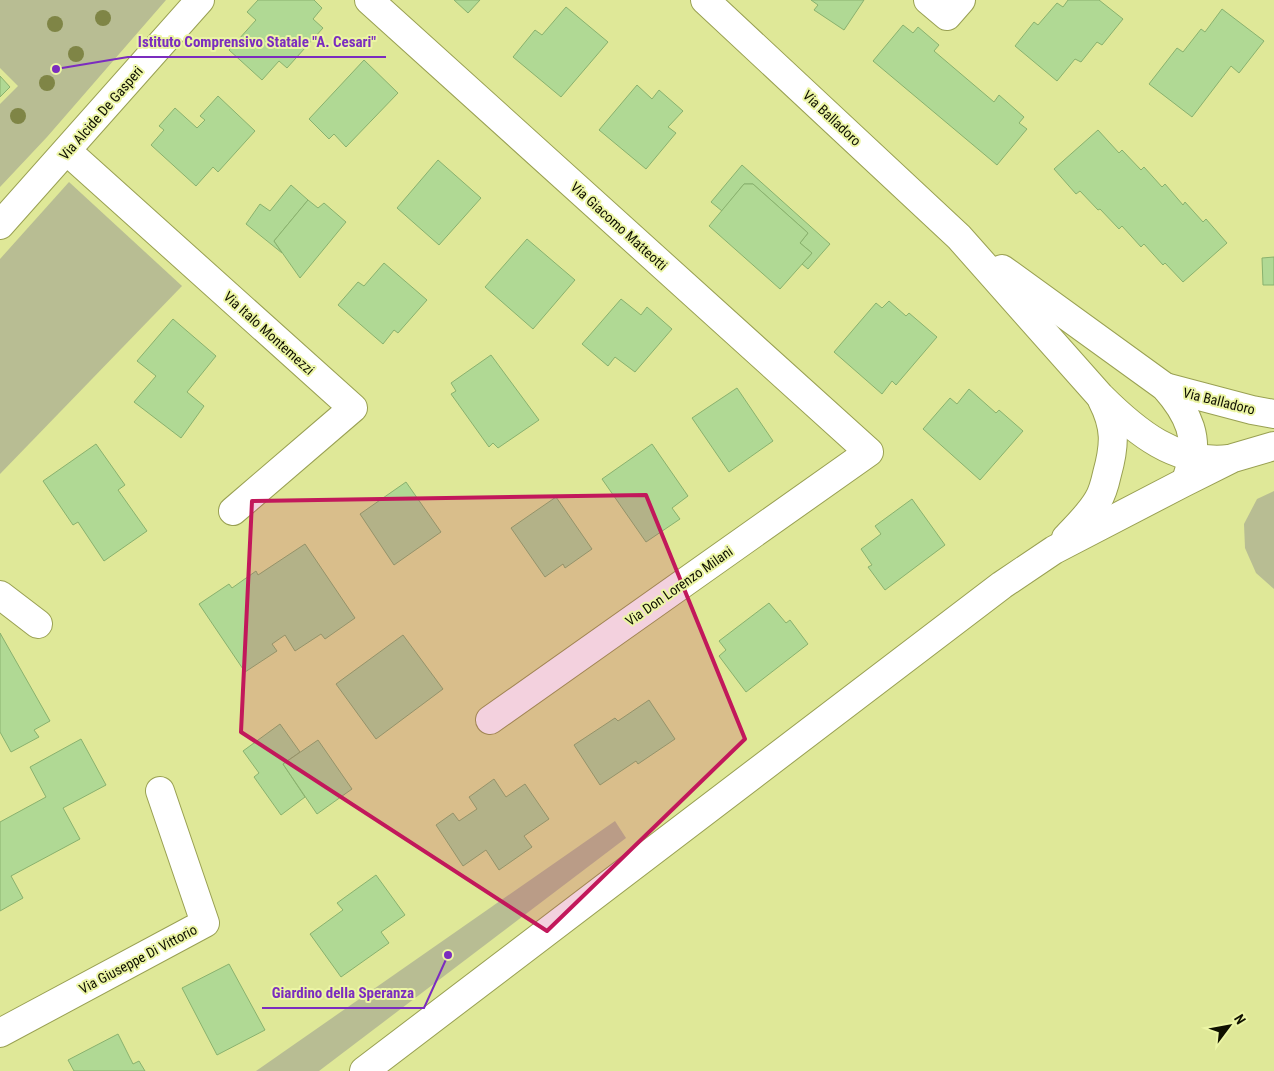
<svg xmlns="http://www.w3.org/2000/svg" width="1274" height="1071" viewBox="0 0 1274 1071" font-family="'Roboto Condensed',sans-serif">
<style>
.green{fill:#b8bd93}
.building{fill:#b0d994;stroke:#89b16e}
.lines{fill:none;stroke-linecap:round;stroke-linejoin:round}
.street-casing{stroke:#99a052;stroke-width:30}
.secondary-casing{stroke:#99a052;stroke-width:30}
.street{stroke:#fff;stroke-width:28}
.secondary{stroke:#fff;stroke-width:28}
.tree{fill:#7f8546}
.marked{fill:#c2185b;fill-opacity:0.2;stroke:#c2185b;stroke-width:4;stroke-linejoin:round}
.labels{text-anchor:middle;stroke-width:4;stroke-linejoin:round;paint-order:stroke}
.street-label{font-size:14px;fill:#0f1000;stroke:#ecf5a5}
.leader{fill:none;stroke:#7b2cbf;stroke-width:2}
.callout-dot{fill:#7b2cbf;stroke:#ecf5a5;stroke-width:2}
.callout-label{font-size:15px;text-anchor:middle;font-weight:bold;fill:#7b2cbf;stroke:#ecf5a5;stroke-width:4;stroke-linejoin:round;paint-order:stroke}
</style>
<rect width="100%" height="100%" fill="#dfe898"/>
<g class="green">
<path d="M0,0h166l-119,137 -47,50v-83l18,-18 -18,-18z"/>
<path d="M69,182l113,104 -182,188v-215z"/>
<path d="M1274,491v98l-18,-16 -11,-25 -1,-24 13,-25z"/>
<path d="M615,821l11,17 -307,233h-63z"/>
</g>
<g class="building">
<path d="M258,0h56l8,8 -9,11 10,9 -36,40 -8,-7 -17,19 -33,-30 27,-30 -9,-8z"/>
<path d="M454,0h26l-12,13z"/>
<path d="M811,0h53l-20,30 -30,-20 4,-5z"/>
<path d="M1068,0h31l24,19 -21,26 -5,-3 -16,20 -6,-3 -18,22 -42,-35 19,-24 4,3 19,-22 6,4z"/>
<path d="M566,7l42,35 -47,55 -48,-40 22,-27 7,5z"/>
<path d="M1222,9l42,32 -25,32 -8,-7 -39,51 -43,-33 28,-36 6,4 18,-23 4,3z"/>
<path d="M903,25l10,8 5,-6 21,18 -5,6 60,51 5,-7 25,22 -5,6 8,6 -30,36 -124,-104z"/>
<path d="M364,60l34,33 -52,54 -12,-13 -5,5 -20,-20z"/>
<path d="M0,76l10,11 -10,10z"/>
<path d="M637,85l15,14 7,-9 24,21 -15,16 8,6 -30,36 -47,-39z"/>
<path d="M218,96l37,35 -37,41 -5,-5 -17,19 -45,-41 13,-15 -5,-4 16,-18 22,20 8,-8 -5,-4z"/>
<path d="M1098,130l21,23 3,-3 19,20 3,-3 18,20 3,-3 18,21 2,-3 18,20 3,-3 21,24 -44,39 -18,-19 -2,2 -19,-21 -3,3 -19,-21 -3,3 -19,-20 -2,1 -18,-19 -4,3 -22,-25z"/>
<path d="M438,160l43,38 -42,47 -42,-37z"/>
<path d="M742,165l88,79 -22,25 -6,-5 10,-11 -12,-10 8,-10 -55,-49h-9l-22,27 -11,-9z"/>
<path d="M744,184h9l55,49 -8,10 12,10 -32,36 -71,-63z"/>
<path d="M291,185l17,15 -34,41 8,12 -36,-29 14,-20 10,7z"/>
<path d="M308,200l10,8 6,-5 22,19 -46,56 -26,-37z"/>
<path d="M527,239l48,41 -42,49 -48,-42z"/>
<path d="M1274,257v28h-11l-1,-27z"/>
<path d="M384,263l43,37 -29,33 -4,-3 -11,14 -45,-39 20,-23 6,4z"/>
<path d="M621,299l20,16 6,-8 25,22 -37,43 -20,-15 -7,9 -26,-22z"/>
<path d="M889,301l17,15 3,-3 28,24 -41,48 -4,-4 -10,13 -48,-42 42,-49 6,5z"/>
<path d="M173,319l43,37 -29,36 17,14 -23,32 -47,-36 22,-26 -19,-15z"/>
<path d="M491,355l48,65 -41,28 -5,-5 -4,4 -38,-53 5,-3 -5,-8z"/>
<path d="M737,388l36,53 -44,31 -37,-54z"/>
<path d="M969,389l27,24 3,-3 24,21 -43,49 -57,-51 27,-31 7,6z"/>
<path d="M96,444l29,41 -7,5 29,41 -43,30 -26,-39 -5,3 -30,-44z"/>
<path d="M652,444l36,52 -16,12 8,11 -34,23 -44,-63z"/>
<path d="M406,482l35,50 -47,33 -34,-51z"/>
<path d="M556,497l36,52 -27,19 -2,-4 -18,13 -34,-49z"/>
<path d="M912,499l33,46 -60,45 -17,-23 4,-2 -11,-16 20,-15 -6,-8z"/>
<path d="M305,544l50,74 -30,21 -4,-5 -26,17 -10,-16 -13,9 5,7 -32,21 -46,-68 30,-20 3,4 24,-17 2,4z"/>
<path d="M769,603l17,20 4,-3 18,24 -62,48 -27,-36 7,-6 -7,-9z"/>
<path d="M0,633l50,88 -16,9 5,7 -28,15 -11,-20z"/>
<path d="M403,635l40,54 -67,50 -40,-55z"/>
<path d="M649,700l26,39 -37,25 -2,-3 -36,24 -26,-40 41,-27 3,3z"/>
<path d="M280,724l20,28 -17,12 22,33 -24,18 -27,-38 5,-4 -16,-22z"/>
<path d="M81,739l25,46 -43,23 17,31 -69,37 12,22 -23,13v-89l46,-25 -16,-30z"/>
<path d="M318,740l34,49 -35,25 -34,-50z"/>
<path d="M494,779l12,18 19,-13 24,35 -25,17 8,11 -33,23 -13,-20 -23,16 -27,-41 17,-12 6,8 18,-12 -8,-12z"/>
<path d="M376,875l29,40 -24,17 8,11 -48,34 -31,-43 33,-24 -6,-7z"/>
<path d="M229,964l36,66 -48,25 -35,-67z"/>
<path d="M118,1034l15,30 6,-3 6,10h-71l-6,-11z"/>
</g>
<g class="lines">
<g class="street-casing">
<g id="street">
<path d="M369,0l500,452 -379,268"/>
<path d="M928,0l19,16 14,-16"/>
<path d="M67,151l286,257 -120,103"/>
<path d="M0,225l200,-225"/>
<path d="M0,595l38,29"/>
<path d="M0,1033l205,-110 -45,-132"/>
</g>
</g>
<g class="secondary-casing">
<g id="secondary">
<path d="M705,0l254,237 141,159c36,36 76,69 129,63"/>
<path d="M1002,269l163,118c23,26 36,52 23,87"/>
<path d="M1165,387l87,23 22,4"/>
<path d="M1066,538c11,-12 24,-24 32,-38 5,-8 7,-17 9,-26 8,-29 9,-47 -5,-74"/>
<path d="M364,1071l638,-486 52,-35 129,-67 50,-25 41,-12"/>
</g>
</g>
<use href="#street" class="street"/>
<use href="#secondary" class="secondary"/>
</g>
<g class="tree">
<circle cx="103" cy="18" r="8"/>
<circle cx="55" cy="24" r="8"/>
<circle cx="76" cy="54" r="8"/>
<circle cx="47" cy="83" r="8"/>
<circle cx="18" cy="116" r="8"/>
</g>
<path class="marked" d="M646,495l99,244 -198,192 -306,-199 11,-231z"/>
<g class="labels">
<g class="street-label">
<text transform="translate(101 113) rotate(-49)" y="5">Via Alcide De Gasperi</text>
<text transform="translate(832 118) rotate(43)" y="5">Via Balladoro</text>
<text transform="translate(619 226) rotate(42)" y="5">Via Giacomo Matteotti</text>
<text transform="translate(269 333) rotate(42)" y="5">Via Italo Montemezzi</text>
<text transform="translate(1219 401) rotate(14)" y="5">Via Balladoro</text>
<text transform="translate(679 586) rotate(-35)" y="5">Via Don Lorenzo Milani</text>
<text transform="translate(138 959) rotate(-28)" y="5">Via Giuseppe Di Vittorio</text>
</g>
</g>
<path class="leader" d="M56 69L128 57H386M448 955L424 1008H262"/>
<g class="callout-dot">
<circle cx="56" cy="69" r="5"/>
<circle cx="448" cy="955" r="5"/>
</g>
<g class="callout-label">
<text x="257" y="47">Istituto Comprensivo Statale "A. Cesari"</text>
<text x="343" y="998">Giardino della Speranza</text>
</g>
<g transform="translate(1229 1026) rotate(58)" stroke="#ecf5a5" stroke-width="4" paint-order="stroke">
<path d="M0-4L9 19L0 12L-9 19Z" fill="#0f1000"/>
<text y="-8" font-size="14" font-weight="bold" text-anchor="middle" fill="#0f1000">N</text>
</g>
</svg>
